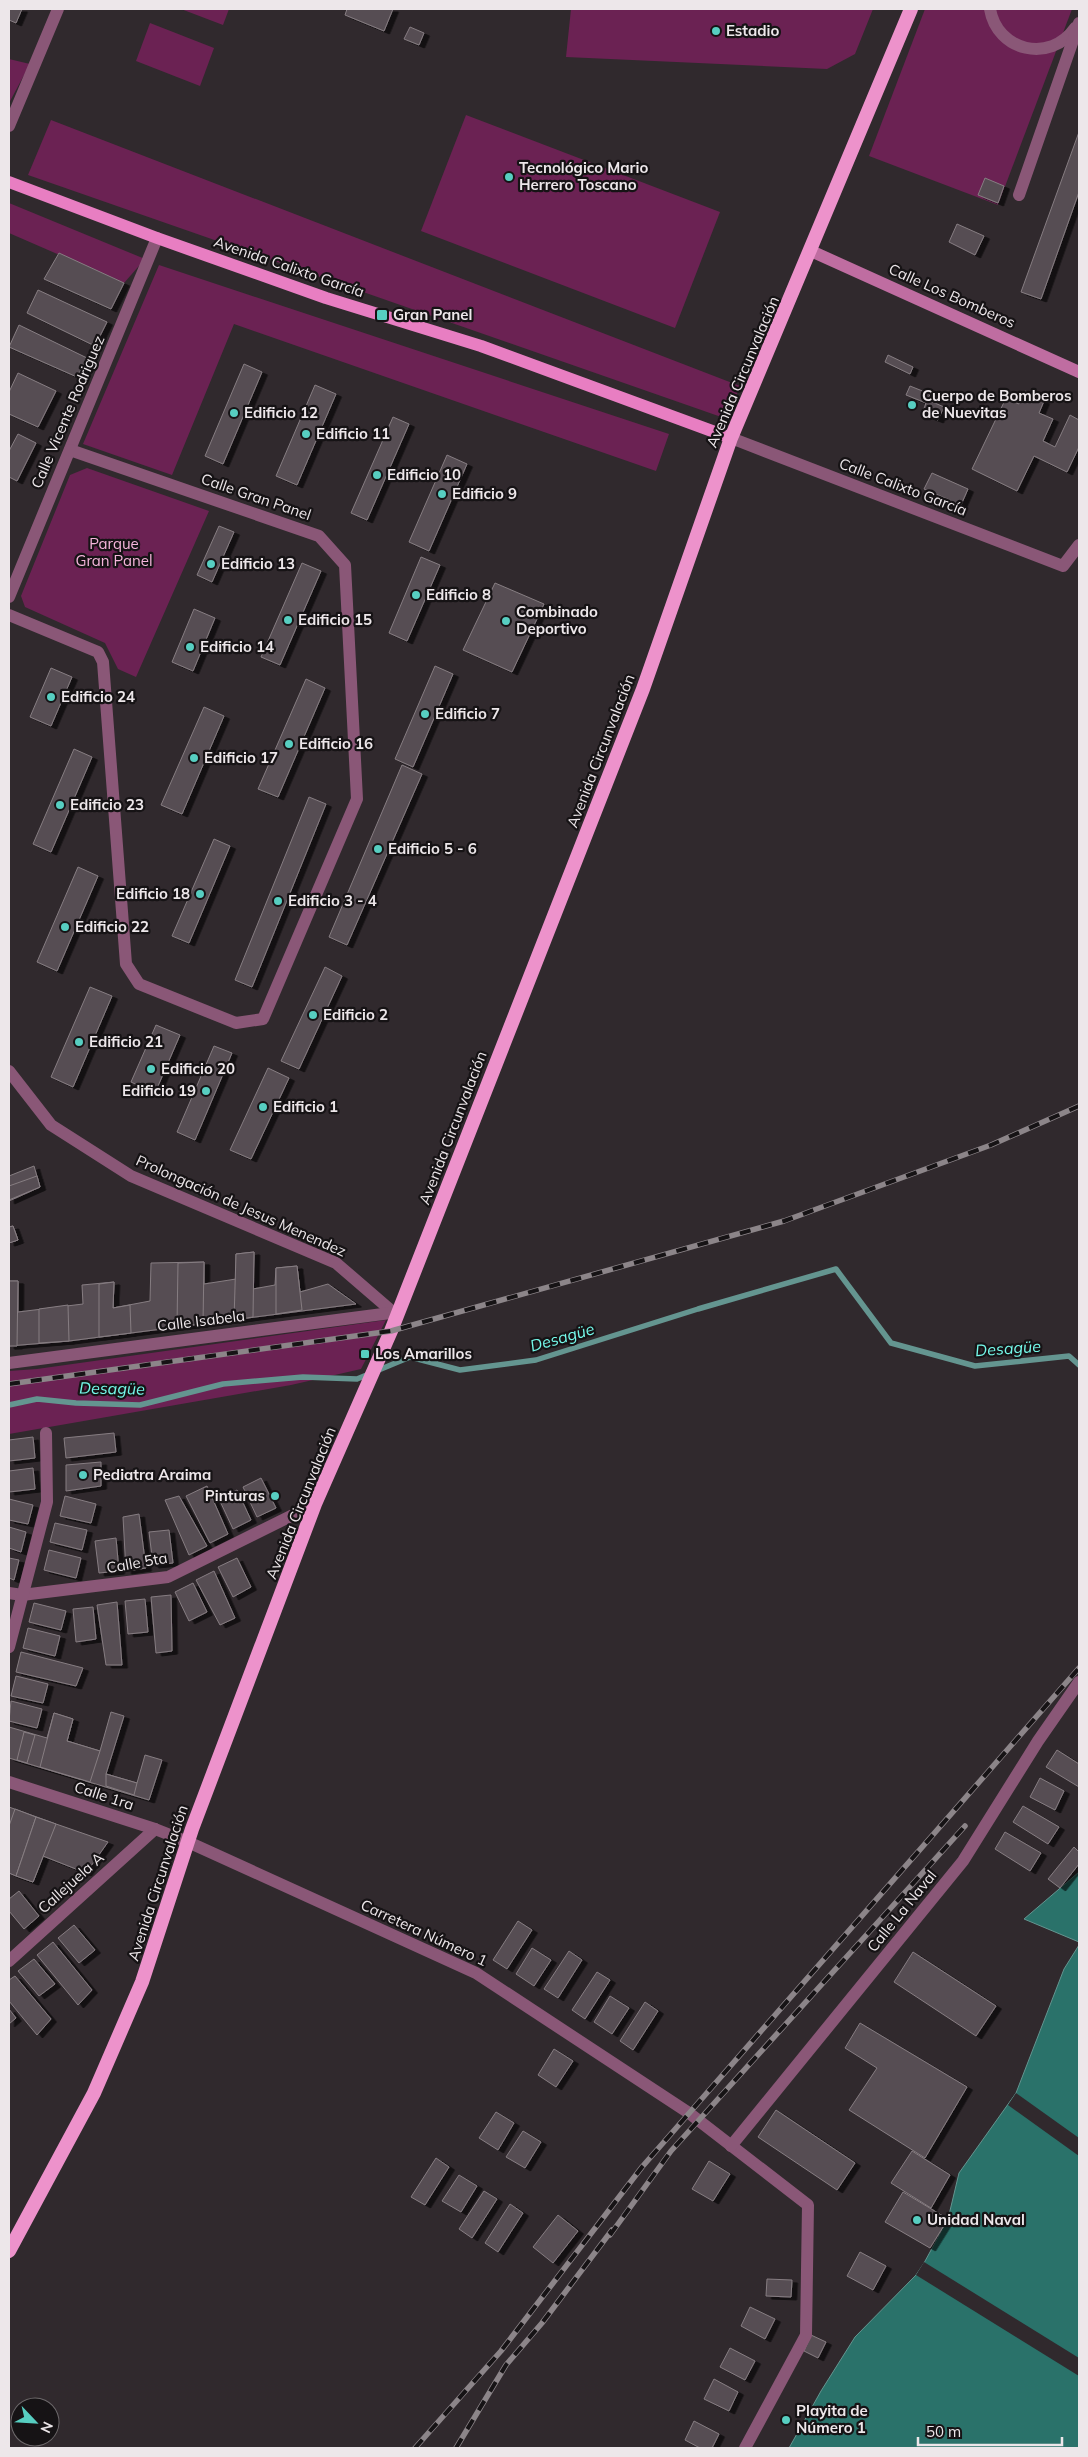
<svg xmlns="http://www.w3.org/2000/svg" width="1088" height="2457" viewBox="0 0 1088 2457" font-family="Mulish,sans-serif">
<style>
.green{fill:#6b2253}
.water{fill:#2a726a;stroke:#649590}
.pier{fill:#30292d}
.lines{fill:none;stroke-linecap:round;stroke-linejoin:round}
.stream{stroke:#649590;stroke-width:5.5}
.building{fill:#574e53;stroke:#867d82;filter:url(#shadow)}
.minor{stroke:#8a5777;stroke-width:12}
.tertiary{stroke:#8a5777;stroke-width:12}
.secondary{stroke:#bf6da1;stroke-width:12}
.primary{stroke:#e87ec2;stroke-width:12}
.trunk{stroke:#ed92cb;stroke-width:14}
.rail-casing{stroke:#8c8589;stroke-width:5.5}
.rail{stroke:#161315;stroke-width:4;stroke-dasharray:11;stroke-linecap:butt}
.poi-dot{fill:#57cec1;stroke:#161315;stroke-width:2}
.labels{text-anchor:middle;stroke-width:4.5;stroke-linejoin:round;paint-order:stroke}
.poi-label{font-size:15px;font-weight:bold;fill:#ede7ea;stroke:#161315;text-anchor:start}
.street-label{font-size:15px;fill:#ede7ea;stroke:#161315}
.park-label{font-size:15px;fill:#f6b5dc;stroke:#161315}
.water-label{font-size:16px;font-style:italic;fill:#75faeb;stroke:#161315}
</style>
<defs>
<filter id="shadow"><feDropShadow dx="5.5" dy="3" stdDeviation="0" flood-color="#0009"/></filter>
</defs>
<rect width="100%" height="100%" fill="#30292d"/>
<g class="green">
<path d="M181,9h48l-6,16z"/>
<path d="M571,9h302l-18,45 -28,15 -261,-12z"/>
<path d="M925,9h147l-74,196 -129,-49z"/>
<path d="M150,23l64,25 -14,38 -64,-25z"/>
<path d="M9,59l21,5 -21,39z"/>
<path d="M466,115l254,97 -45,116 -254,-97z"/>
<path d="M51,120l689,266 -13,33 -699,-244z"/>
<path d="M9,203l136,56 -21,24 -115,-50z"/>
<path d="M159,265l510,169 -13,37 -422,-147 -62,151 -89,-31z"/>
<path d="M87,468l122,43 -73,166 -18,-8 -13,-26 -80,-36 -4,-11 49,-121z"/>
<path d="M386,1320l-25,49 -70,16 -282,49v-63l28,-2z"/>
</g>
<g class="water">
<path d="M1079,1872v70l-55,-23z"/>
<path d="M1079,1945v503h-290l32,-57 34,-54 61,-62 8,-12 24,-44 11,-46 57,-80 48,-124z"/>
</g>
<g class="pier">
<path d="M1016,2093l63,45v18l-71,-51z"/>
<path d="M924,2262l155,96v18l-163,-101z"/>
</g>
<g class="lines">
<path class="stream" d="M9,1405l28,-6 39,4 64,2 83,-21 80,-7 54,2 53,-22 50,13 76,-10 162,-51 138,-40 55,74 84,23 94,-10 10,9"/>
</g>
<g class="building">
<path d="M9,9h13l-6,14 -7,-3z"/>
<path d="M347,9h46l-9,22 -39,-16z"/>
<path d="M410,27l14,6 -5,12 -15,-6z"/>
<path d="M1079,132v60l-38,107 -20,-7z"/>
<path d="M985,178l19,8 -6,17 -20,-8z"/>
<path d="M957,224l27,12 -9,19 -26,-13z"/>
<path d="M59,253l65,30 -13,26 -67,-30z"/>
<path d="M38,290l69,32 -12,24 -68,-33z"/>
<path d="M19,325l68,33 -10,19 -68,-30z"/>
<path d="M888,355l25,12 -3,7 -25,-12z"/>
<path d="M244,364l18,8 -39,92 -18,-8z"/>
<path d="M18,373l38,18 -18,36 -29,-13v-22z"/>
<path d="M315,385l21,9 -39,91 -21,-9z"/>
<path d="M910,386l20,8 -2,6 16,7 -6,13 -16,-6 4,-11 -20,-8z"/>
<path d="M1025,391l19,10 -5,12 14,6 -10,22 12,6 15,-32 9,5v27l-12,25 -33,-16 -17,35 -45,-22 34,-71 13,6z"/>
<path d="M393,417l16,7 -42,96 -16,-7z"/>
<path d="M18,434l18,9 -19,38 -8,-4v-26z"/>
<path d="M447,455l20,9 -38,87 -20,-9z"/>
<path d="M932,473l36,16 -7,16 -37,-16z"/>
<path d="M219,526l15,6 -22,50 -15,-7z"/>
<path d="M421,557l19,8 -33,76 -18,-8z"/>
<path d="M302,563l19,8 -41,94 -19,-8z"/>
<path d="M495,583l49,21 -32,68 -49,-22z"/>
<path d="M194,609l21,9 -22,53 -21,-9z"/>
<path d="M435,666l18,8 -40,93 -18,-8z"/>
<path d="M51,668l21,9 -21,49 -21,-9z"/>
<path d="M306,679l19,9 -47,109 -20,-8z"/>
<path d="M204,707l20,9 -42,98 -21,-9z"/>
<path d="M74,749l18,8 -41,95 -18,-8z"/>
<path d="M402,765l20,9 -75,171 -18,-8z"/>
<path d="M309,797l17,7 -74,183 -17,-7z"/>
<path d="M214,839l16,7 -41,97 -17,-7z"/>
<path d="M78,867l20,9 -41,95 -20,-9z"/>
<path d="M325,967l17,9 -43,93 -18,-8z"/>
<path d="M90,987l22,9 -39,91 -22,-10z"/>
<path d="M156,1025l24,10 -25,58 -24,-11z"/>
<path d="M214,1046l18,7 -37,87 -18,-8z"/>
<path d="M268,1068l21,10 -38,81 -21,-9z"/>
<path d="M34,1166l6,21 -31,14v-25z"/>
<path d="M37,1176l3,11 -31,13v-14z"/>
<path d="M13,1226l5,14 -9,3v-16z"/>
<path d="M13,1226l5,14 -9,3v-16z"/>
<path d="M254,1252l-1,37 22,-4 1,-17 21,-2 3,26 28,-8 28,20 -287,37 -60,5v-65h9v31l65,-8 -1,-19 32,-3 -1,26 37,-7 1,-38 53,-1v22l32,-5v-25z"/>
<path d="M254,1252l-1,65 -19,3 2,-66z"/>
<path d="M204,1262l-1,62 -26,2 1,-63z"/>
<path d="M297,1266l5,44 -26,4v-46z"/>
<path d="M9,1281h9l-1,65h-8z"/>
<path d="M114,1282l-1,26 17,-3 1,28 -32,4v-53z"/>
<path d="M68,1305l1,36 -30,2v-34z"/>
<path d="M114,1433l2,19 -50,6 -2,-20z"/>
<path d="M33,1437l2,21 -26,3v-21z"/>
<path d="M101,1462v24l-35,5v-26z"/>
<path d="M33,1468l2,21 -26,3v-21z"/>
<path d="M261,1478l15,30 -19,9 -14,-30z"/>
<path d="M207,1486l21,48 -18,9 -24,-47z"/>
<path d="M237,1490l14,30 -18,9 -14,-30z"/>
<path d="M65,1496l31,8 -5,19 -31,-7z"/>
<path d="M179,1496l28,50 -18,9 -24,-55z"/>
<path d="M9,1499l24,6 -5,19 -19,-4z"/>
<path d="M139,1514l7,54 -20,3 -3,-54z"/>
<path d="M55,1523l32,7 -5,20 -32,-8z"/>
<path d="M9,1527l17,5 -5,20 -12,-4z"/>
<path d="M169,1530l4,33 -20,2 -4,-33z"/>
<path d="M116,1538l3,33 -20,2 -4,-32z"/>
<path d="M49,1550l32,8 -5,20 -32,-8z"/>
<path d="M9,1558l10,2 -5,20 -5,-2z"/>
<path d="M237,1558l14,29 -18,10 -15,-30z"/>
<path d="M214,1571l21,47 -15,7 -24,-45z"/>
<path d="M193,1583l14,29 -18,9 -14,-29z"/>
<path d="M171,1595l1,56 -16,2 -5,-56z"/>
<path d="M145,1599l3,33 -20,2 -3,-33z"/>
<path d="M117,1602l5,63h-16l-9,-60z"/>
<path d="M34,1603l32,8 -5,19 -32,-8z"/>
<path d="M93,1607l3,32 -20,3 -3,-33z"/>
<path d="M28,1628l32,8 -5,20 -32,-8z"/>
<path d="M21,1652l62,16 -7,18 -60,-14z"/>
<path d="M16,1676l32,8 -5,19 -32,-7z"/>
<path d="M11,1701l31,8 -5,19 -28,-7z"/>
<path d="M111,1712l13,4 -18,58 31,9 8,-28 17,5 -13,40 -140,-42v-31l38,11 7,-25 19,6 -6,22 33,10z"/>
<path d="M54,1713l19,6 -6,22 33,10 -10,31 -50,-15z"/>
<path d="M24,1732l11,3 -8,28 -10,-3z"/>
<path d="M1057,1750l22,14v23l-33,-20z"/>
<path d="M106,1774l31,9 -3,12 -28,-9z"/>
<path d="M1040,1778l24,13 -9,19 -25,-13z"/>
<path d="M1023,1806l36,21 -11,17 -35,-22z"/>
<path d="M9,1807l47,17 52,18 -22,31 -43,-17 -10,26 -24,-9z"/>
<path d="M15,1809l21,8 -20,59 -7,-3v-47z"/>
<path d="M36,1817l20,7 -23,58 -17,-6z"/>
<path d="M1005,1832l36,21 -11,18 -35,-22z"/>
<path d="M1074,1847l5,5v12l-19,24 -12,-9z"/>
<path d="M19,1891l20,25 -15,13 -15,-18v-12z"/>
<path d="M518,1921l14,9 -25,39 -14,-9z"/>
<path d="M74,1925l21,25 -16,13 -21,-25z"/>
<path d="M53,1942l39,48 -14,15 -41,-50z"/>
<path d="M532,1948l19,12 -17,26 -18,-12z"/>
<path d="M569,1951l13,9 -24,38 -14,-9z"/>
<path d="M913,1952l83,54 -20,30 -82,-54z"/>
<path d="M34,1959l21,25 -16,12 -21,-25z"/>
<path d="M597,1972l13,8 -25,39 -13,-9z"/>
<path d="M15,1976l36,43 -14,16 -28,-34v-21z"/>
<path d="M610,1996l19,12 -17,26 -18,-12z"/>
<path d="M645,2002l13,9 -25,39 -13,-9z"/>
<path d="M9,2009l7,9 -7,6z"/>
<path d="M860,2023l107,64 -42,71 -76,-48 28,-42 -32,-20z"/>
<path d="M554,2049l19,12 -17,26 -18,-12z"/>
<path d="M776,2110l79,53 -18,27 -79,-53z"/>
<path d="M496,2112l18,11 -16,27 -19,-12z"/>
<path d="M523,2131l18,11 -16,26 -19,-11z"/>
<path d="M912,2151l38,24 -19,33 -40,-25z"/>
<path d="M436,2158l13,9 -24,38 -14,-8z"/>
<path d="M709,2161l21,13 -17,27 -21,-12z"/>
<path d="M459,2175l18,11 -16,26 -19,-11z"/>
<path d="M484,2191l13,8 -25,39 -13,-9z"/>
<path d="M903,2192l45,27 -18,29 -45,-26z"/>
<path d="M510,2204l13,9 -25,39 -13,-9z"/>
<path d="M558,2215l20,16 -25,32 -20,-16z"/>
<path d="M860,2252l26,14 -13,24 -26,-14z"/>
<path d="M767,2279l25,1 -1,17 -25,-1z"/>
<path d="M750,2307l25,12 -10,20 -24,-13z"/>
<path d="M811,2335l15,7 -8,16 -14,-7z"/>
<path d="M730,2348l25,13 -10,19 -25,-13z"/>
<path d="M714,2379l24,13 -9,19 -25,-12z"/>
<path d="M694,2421l25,13 -7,14h-12l-15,-8z"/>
</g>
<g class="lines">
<g class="minor">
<path d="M990,9c7,42 60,55 85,19"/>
<path d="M9,126l49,-117"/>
<path d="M1019,195l60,-172"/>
<path d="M731,438l332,128 16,-21"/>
<path d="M9,597l148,-359"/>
<path d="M9,615l89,37 5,10 23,302 13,20 97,39 27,-4 94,-220 -12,-234 -26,-29 -249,-86"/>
<path d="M9,1071l42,54 80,51 205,87 58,50"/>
<path d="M9,1363l389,-51"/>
<path d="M9,1593l13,2 146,-18 147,-73"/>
<path d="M9,1647l38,-145 -1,-69"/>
<path d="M188,1842l288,131 213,140 119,92 -2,130 -61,113"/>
<path d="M9,1961l146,-132"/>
<path d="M731,2146l232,-285 75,-120 41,-59"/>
</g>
<path class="tertiary" d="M9,1782l146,47 33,13"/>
<path class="secondary" d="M811,251l268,121"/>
<path class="primary" d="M9,182l148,56 169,60 155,48 250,92"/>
<path class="trunk" d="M9,2251l85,-158 48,-111 50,-153 123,-325 76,-173 252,-642 88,-251 180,-429"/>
<g class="rail-casing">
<g id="rail">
<path d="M9,1384l382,-53 393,-110 207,-76 88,-39"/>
<path d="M610,2235l61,-84 294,-325"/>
<path d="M415,2448l86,-97 141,-184 437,-499"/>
<path d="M456,2448l50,-83 36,-42 70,-93"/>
</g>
</g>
<use href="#rail" class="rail"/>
</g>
<g class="poi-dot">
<circle cx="716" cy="31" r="5"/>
<circle cx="509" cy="177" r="5"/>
<rect x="376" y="309" width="12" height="12" rx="2.5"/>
<circle cx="912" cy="405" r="5"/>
<circle cx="234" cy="413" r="5"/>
<circle cx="306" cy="434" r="5"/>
<circle cx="377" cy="475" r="5"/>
<circle cx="442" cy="494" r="5"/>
<circle cx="211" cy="564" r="5"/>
<circle cx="416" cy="595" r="5"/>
<circle cx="288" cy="620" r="5"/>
<circle cx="506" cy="621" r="5"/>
<circle cx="190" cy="647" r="5"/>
<circle cx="51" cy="697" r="5"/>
<circle cx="425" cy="714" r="5"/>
<circle cx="289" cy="744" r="5"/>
<circle cx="194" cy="758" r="5"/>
<circle cx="60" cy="805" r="5"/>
<circle cx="378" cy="849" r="5"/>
<circle cx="200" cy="894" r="5"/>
<circle cx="278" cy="901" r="5"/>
<circle cx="65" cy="927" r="5"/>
<circle cx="313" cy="1015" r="5"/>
<circle cx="79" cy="1042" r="5"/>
<circle cx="151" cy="1069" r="5"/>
<circle cx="206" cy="1091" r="5"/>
<circle cx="263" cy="1107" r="5"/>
<rect x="360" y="1349" width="10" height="10" rx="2.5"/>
<circle cx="83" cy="1475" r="5"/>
<circle cx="275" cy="1496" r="5"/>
<circle cx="917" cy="2220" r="5"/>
<circle cx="786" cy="2420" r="5"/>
</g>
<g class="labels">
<g class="poi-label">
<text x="726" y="36">Estadio</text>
<text x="519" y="173">Tecnológico Mario<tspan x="519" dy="17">Herrero Toscano</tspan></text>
<text x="393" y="320">Gran Panel</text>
<text x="922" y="401">Cuerpo de Bomberos<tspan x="922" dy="17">de Nuevitas</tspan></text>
<text x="244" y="418">Edificio 12</text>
<text x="316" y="439">Edificio 11</text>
<text x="387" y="480">Edificio 10</text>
<text x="452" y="499">Edificio 9</text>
<text x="221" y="569">Edificio 13</text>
<text x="426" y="600">Edificio 8</text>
<text x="516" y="617">Combinado<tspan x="516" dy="17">Deportivo</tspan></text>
<text x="298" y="625">Edificio 15</text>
<text x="200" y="652">Edificio 14</text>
<text x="61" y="702">Edificio 24</text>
<text x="435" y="719">Edificio 7</text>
<text x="299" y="749">Edificio 16</text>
<text x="204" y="763">Edificio 17</text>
<text x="70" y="810">Edificio 23</text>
<text x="388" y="854">Edificio 5 - 6</text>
<text x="190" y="899" text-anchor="end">Edificio 18</text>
<text x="288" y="906">Edificio 3 - 4</text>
<text x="75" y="932">Edificio 22</text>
<text x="323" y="1020">Edificio 2</text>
<text x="89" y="1047">Edificio 21</text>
<text x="161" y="1074">Edificio 20</text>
<text x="196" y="1096" text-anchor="end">Edificio 19</text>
<text x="273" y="1112">Edificio 1</text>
<text x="375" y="1359">Los Amarillos</text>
<text x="93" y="1480">Pediatra Araima</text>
<text x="265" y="1501" text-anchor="end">Pinturas</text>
<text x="927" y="2225">Unidad Naval</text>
<text x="796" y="2416">Playita de<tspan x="796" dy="17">Número 1</tspan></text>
</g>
<g class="street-label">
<text transform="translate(289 267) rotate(19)" y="5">Avenida Calixto García</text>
<text transform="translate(952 296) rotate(24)" y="5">Calle Los Bomberos</text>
<text transform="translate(743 372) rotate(-67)" y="5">Avenida Circunvalación</text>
<text transform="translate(68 412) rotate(-67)" y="5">Calle Vicente Rodriguez</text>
<text transform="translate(903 487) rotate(21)" y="5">Calle Calixto García</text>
<text transform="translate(256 497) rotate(19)" y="5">Calle Gran Panel</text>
<text transform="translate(601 751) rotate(-69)" y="5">Avenida Circunvalación</text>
<text transform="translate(453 1128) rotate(-69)" y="5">Avenida Circunvalación</text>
<text transform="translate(241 1206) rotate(24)" y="5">Prolongación de Jesus Menendez</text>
<text transform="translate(201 1321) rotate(-7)" y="5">Calle Isabela</text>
<text transform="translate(301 1503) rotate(-68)" y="5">Avenida Circunvalación</text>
<text transform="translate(137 1563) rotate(-10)" y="5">Calle 5ta</text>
<text transform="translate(104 1796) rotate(18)" y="5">Calle 1ra</text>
<text transform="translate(71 1883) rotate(-42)" y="5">Callejuela A</text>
<text transform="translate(158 1883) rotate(-72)" y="5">Avenida Circunvalación</text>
<text transform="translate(902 1911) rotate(-51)" y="5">Calle La Naval</text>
<text transform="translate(424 1933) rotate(25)" y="5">Carretera Número 1</text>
</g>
<g class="park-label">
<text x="114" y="549">Parque<tspan x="114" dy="17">Gran Panel</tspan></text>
</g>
<g class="water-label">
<text transform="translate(562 1337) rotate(-16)" y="6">Desagüe</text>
<text transform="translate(1008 1348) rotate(-4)" y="6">Desagüe</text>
<text transform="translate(112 1388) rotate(1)" y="6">Desagüe</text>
</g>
</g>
<rect width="1088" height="2457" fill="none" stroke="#ede7ea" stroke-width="20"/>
<g transform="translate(35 2422) rotate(115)"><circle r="24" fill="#161315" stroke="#6c686a"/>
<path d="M0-4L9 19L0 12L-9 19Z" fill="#57cec1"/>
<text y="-8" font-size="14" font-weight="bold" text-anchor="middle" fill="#ede7ea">N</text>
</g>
<path d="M918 2437v8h144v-8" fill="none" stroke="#ede7ea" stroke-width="2.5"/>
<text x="926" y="2437" font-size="15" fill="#ede7ea" stroke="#161315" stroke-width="4" paint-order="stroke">50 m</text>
</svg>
